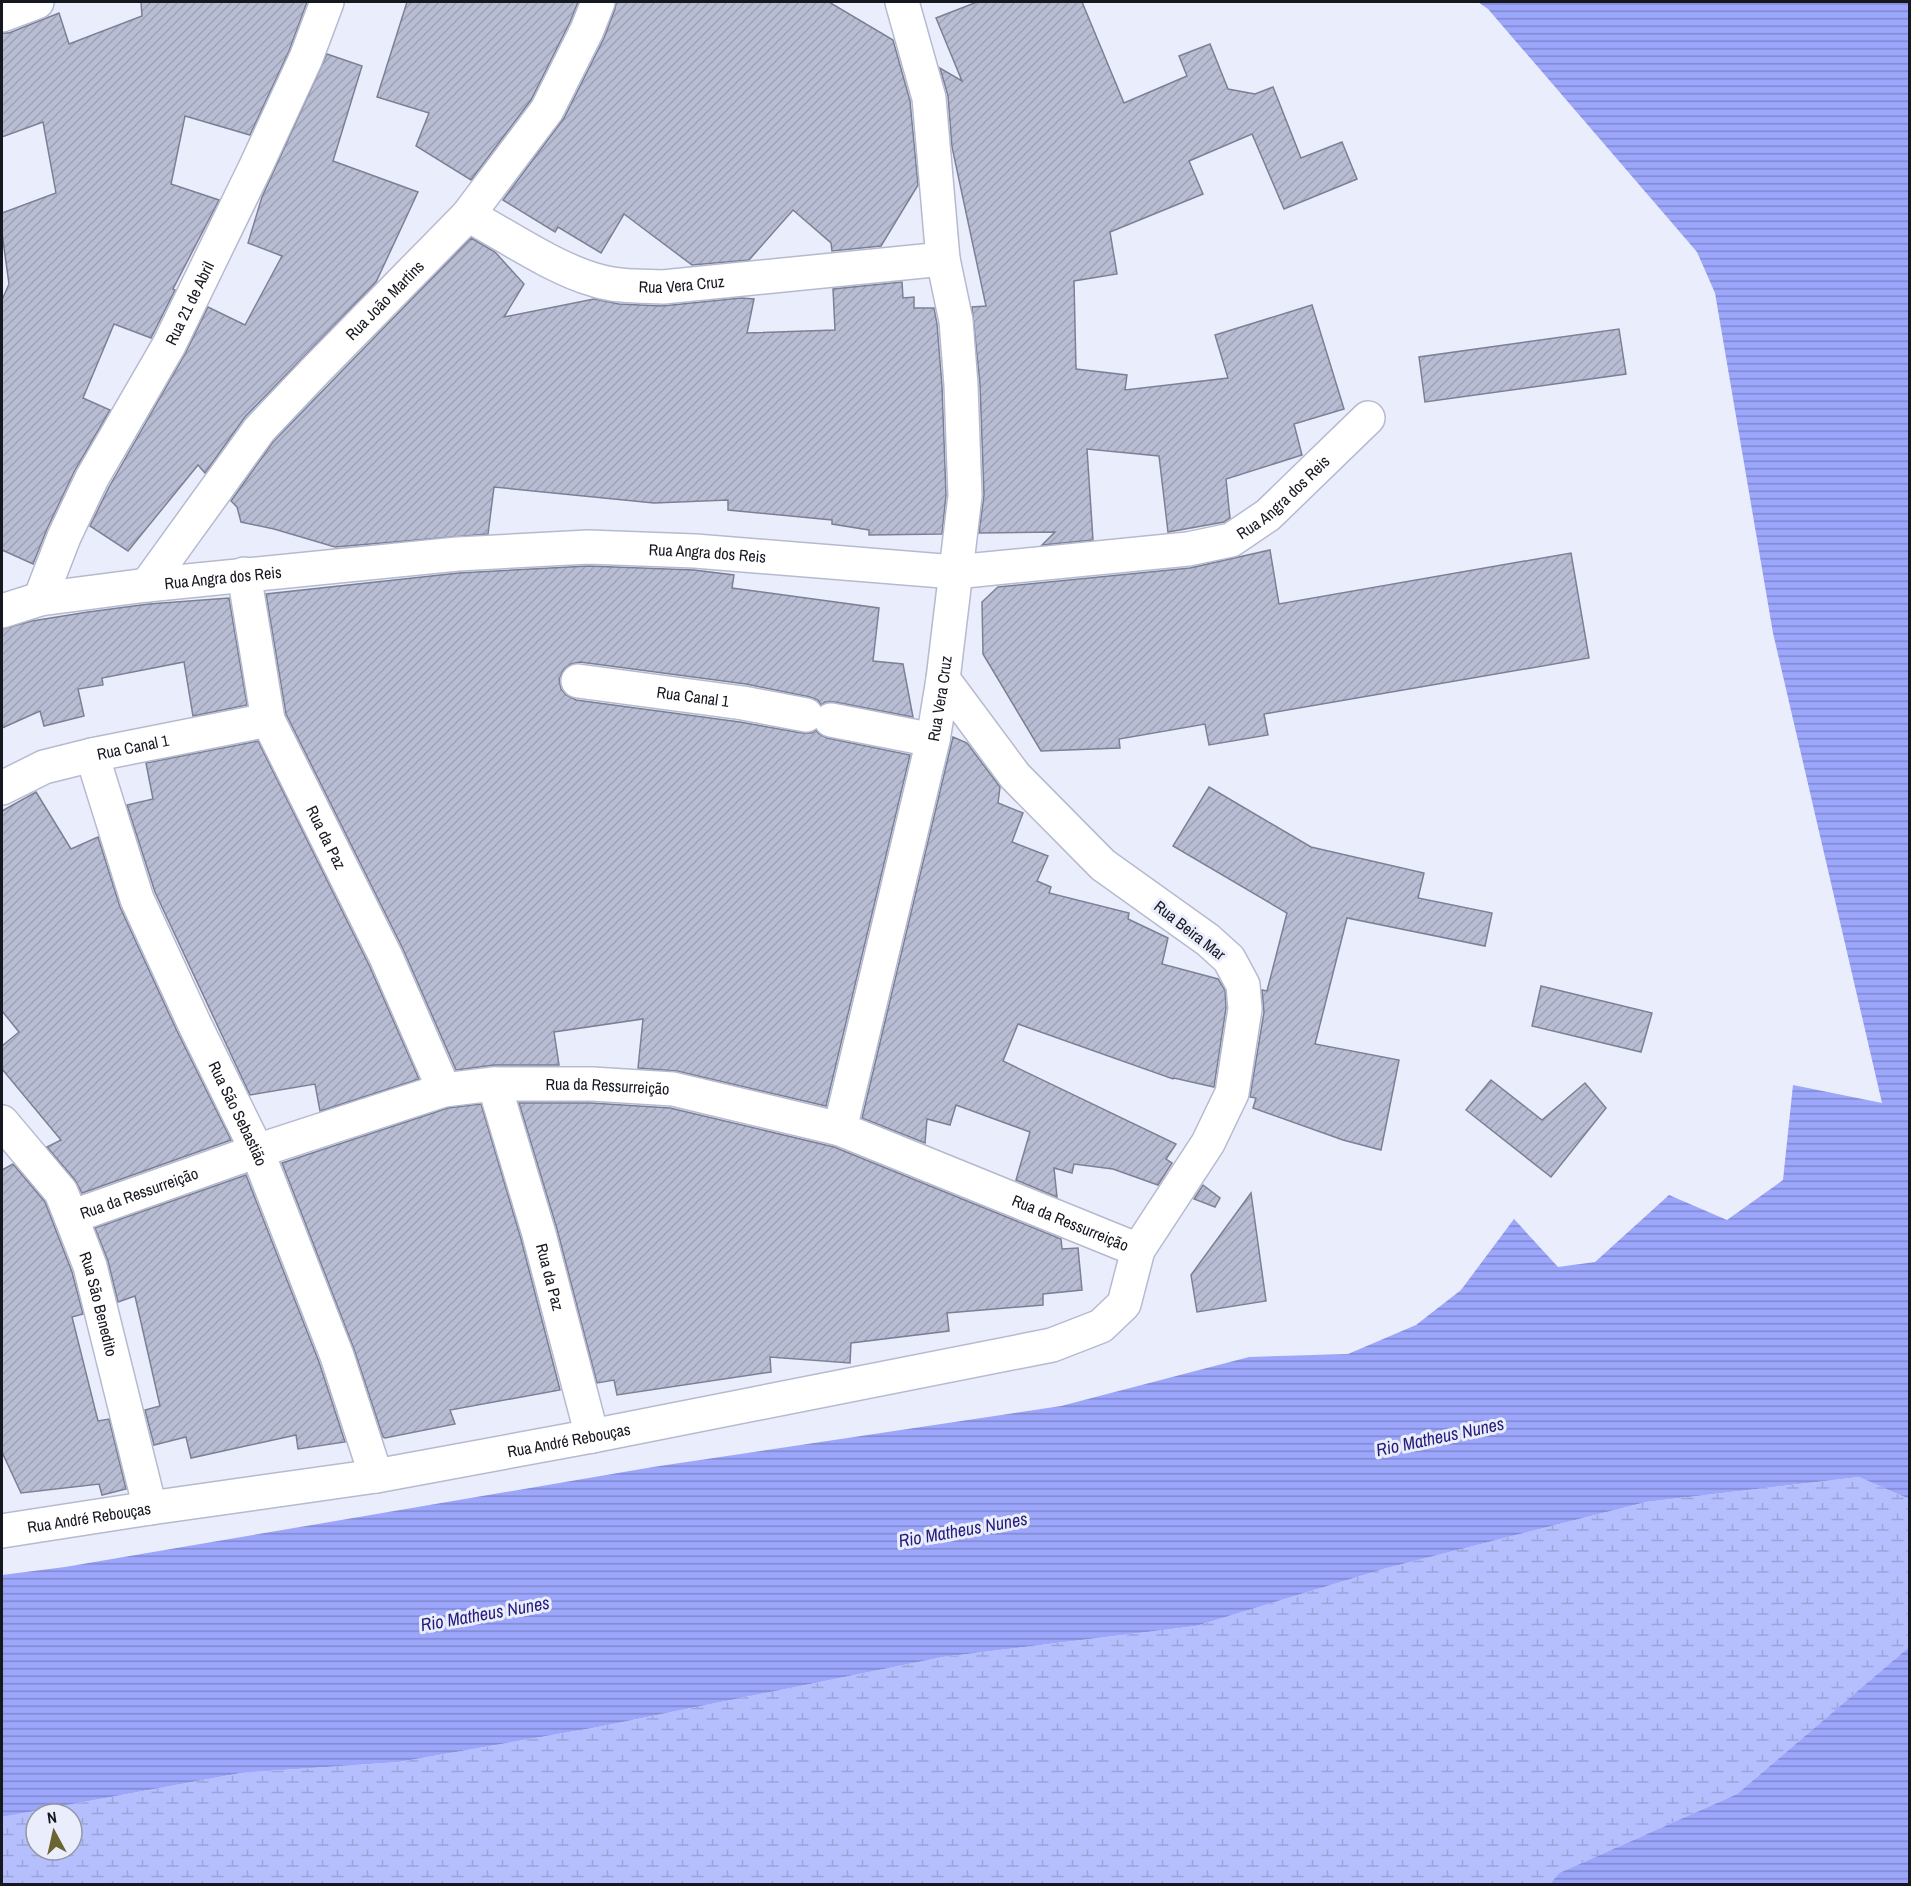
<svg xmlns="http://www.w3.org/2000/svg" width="1911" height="1886" viewBox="0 0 1911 1886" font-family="'Archivo Narrow',sans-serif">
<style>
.wetland{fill:url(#wetland-marsh);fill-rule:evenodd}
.water{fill:url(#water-rules)}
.building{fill:url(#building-hatch);stroke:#7c8095;stroke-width:1.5}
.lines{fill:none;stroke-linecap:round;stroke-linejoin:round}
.minor-casing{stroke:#b6bad0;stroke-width:36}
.minor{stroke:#fff;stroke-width:33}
.labels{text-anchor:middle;stroke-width:6;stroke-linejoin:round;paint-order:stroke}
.street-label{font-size:16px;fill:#161820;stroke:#eaedfb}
.water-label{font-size:18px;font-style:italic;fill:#251c7b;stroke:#eaedfb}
</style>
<defs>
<pattern id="wetland-marsh" width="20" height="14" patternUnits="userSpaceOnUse" patternTransform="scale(1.5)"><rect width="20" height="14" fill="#b5bffe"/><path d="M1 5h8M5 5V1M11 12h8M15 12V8" fill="none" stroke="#9ba3d9"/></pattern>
<pattern id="water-rules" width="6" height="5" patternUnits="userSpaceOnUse" patternTransform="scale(1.5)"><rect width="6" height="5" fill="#9ca7fc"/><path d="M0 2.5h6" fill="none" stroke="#7e87cc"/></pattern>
<pattern id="building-hatch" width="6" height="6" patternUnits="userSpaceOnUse" patternTransform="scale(1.5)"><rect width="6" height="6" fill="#b9bdd4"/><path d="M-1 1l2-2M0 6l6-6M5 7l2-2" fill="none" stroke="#9ea2b6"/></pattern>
</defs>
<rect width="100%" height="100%" fill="#eaedfb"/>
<path class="wetland" d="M1859,1477l50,22v148l-172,147 -178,79 -9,11h-1548v-67l239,-44 158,-11 199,-35 345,-70 253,-31 191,-58 259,-66zM36,1814h36v36h-36z"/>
<g class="water">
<path d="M1478,2h431v1497l-50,-22 -213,25 -259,66 -191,58 -253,31 -345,70 -199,35 -158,11 -239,44v-242l63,-8 588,-100 408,-61 188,-49 99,-3 68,-29 45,-35 53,-71 44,48 37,-5 74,-67 58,25 56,-40 10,-95 89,18 -109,-470 -58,-340 -18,-41 -209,-243z"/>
<path d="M1909,1647v237h-359l9,-11 178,-79z"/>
</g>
<g class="building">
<path d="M141,2h166l-18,49 -39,84 -65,-19 -14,68 48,16 -46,89 2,1 -24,48 -37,-14 -31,74 27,12 -35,60 -28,59 -14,35 -31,-14v-250l7,-16 -7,-51v-20l54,-20 -13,-71 -41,15v-104h7l50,-20 10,31 73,-28z"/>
<path d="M407,2h171l-8,20 -39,78 -60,80 -55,-34 13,-33 -52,-16z"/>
<path d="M616,2h213l64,38 17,61 8,84 -37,61 -49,5 -1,-8 -38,-33 -44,50 -57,5 -68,-51 -23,39 -43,-26 -3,5 -52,-32 61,-82 40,-80 11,-29z"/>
<path d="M977,2h105l42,101 63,-27 -8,-20 31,-12 18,45 27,5 18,-7 28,71 41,-16 15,37 -73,30 -32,-75 -63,27 14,33 -93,38 7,42 -43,7 2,88 51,6 -2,15 103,-12 -13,-43 97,-30 32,104 -50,15 8,31 -76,24 4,39 -6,4 -56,10 -9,-76 -72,-7 6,91 -51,5 13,-13 -76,1 5,-38 -4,-111 -8,-77 14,-1 -34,-159 -4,-51 -8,-28 22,13 -26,-63z"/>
<path d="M327,54l35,12 -29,95 85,31 -42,90 -131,135 -40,56 -7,-8 -70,86 -38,-25 19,-39 76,-133 23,-47 37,18 37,-69 -34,-13 14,-46z"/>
<path d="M471,238l24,14 29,32 -20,33 90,-18 25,5 43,2 79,-8 13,1 -7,34 88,-3 -2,-41 69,-7 1,16 11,-1v11h20l3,16 5,62 4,109 -4,39 -73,1v-5l-37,-6v-4l-104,-10v-10l-74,3 -160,-16 -6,47 -153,13 -61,-18 -33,-7 -4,-15 -6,-6 42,-59z"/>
<path d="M1619,329l7,45 -201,28 -6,-45z"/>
<path d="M1270,550l9,54 292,-51 18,105 -325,56 4,21 -59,10 -4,-21 -86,15 1,9 -79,3 -58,-97 -1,-52 16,-15 192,-19z"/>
<path d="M588,566l106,4 40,5 -2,13 147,20 -6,53 30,3 10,53 -78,-15h-10l-4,3 -3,-5 -8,-3 -64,-13 -166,-22 -9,2 -7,5 -5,10 2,10 5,6 10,5 164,22 62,11h10l4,-3 3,4 8,4 83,17 -84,351 -149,-35 -39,-3 5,-49 -89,13 5,33h-65l-38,5 -53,-121 -117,-235 -20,-120 193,-21z"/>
<path d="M229,598l18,107 -54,11 -9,-54 -82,16 1,7 -25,4 6,27 -40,10 -4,-15 -38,17v-99l30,-8 56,-9 61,-8z"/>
<path d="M953,737l14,6 33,44 -2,16 25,10 -11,29 36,14 -11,25 14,6 -2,6 80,20 -1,6 40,19 -6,26 56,15 7,11 1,18 -12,79 -40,-9 -1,1 -155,-55 -15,37 173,83 -10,15 6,4 -14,22 -45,-16 -39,-5 -2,9 -18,-5 3,29 -41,-17 14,-48 -74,-27 -6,20 -23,-6 -2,24 -63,-25z"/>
<path d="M258,741l111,224 50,114 -99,32 -5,-27 -65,11 -95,-203 -28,-87 26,-6 -7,-36z"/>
<path d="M1209,787l102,60 113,26 -6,25 74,15 -7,33 -138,-28 -32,126 84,16 -18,90 -38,-10 -90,-32 3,-10 -6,-1 14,-85 -2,-22 5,1 20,-78 -114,-67z"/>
<path d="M36,792l35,57 27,-12 22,70 57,124 54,109 -149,53 -7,-13 -28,-33 14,-7 -59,-71v-23l17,-14 -17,-21v-200z"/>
<path d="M1541,986l111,27 -11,39 -109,-26z"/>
<path d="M1491,1080l51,40 43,-37 21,25 -55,69 -85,-67z"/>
<path d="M519,1103h72l79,5 164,39 227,92 1,10 16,-1 4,42 -39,4v11l-96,8 2,18 -98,12 -1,20 -80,-6 1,15 -154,23 -3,-15 -17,3 -40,-154z"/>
<path d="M481,1104l40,135 39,151 -110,20 5,14 -70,14 -2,-1 -29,-88 -72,-186 166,-55z"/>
<path d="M13,1164l32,38 27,70 11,42 -11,3 26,104 11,-2 17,70 -24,6 -3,-11 -78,9 -19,-41v-282z"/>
<path d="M246,1175l73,187 26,80 -47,7 -2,-14 -105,23 -5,-21 -32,8 -9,-35 15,-4 -25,-110 -17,6 -10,-41 -13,-33z"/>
<path d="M1203,1185l17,13 -5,9 -21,-8z"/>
<path d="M1251,1193l15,108 -69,11 -6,-37z"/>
</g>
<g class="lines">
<g class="minor-casing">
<g id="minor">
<path d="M2,15l35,-13"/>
<path id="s1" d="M468,215c39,21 85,53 127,65 22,7 46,6 68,7l280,-28"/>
<path id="s2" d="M244,574l24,146 118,237 58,133"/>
<path id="s3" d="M147,585l112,-155 57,-60 152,-155 79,-105 40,-80 11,-28"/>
<path id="s4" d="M40,599l24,-62 28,-59 77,-133 87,-179 50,-108 21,-56"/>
<path id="s5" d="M2,611l38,-12 107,-14 311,-31 130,-7 107,4 260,21 233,-23 43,-9 37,-25 100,-97"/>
<path id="s6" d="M578,681l165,22 63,12"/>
<path d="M831,720l102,20"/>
<path id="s7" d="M92,755l45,144 57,124 63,128 80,205 39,120"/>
<path id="s8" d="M2,788l42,-21 48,-12 176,-35"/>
<path id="s9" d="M494,1084l45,150 53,202"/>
<path id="s10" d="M2,1122l59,70 10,25 19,49 60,242"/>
<path id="s11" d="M840,1129l93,-389 10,-61 22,-183 -4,-111 -5,-64 -13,-62 -14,-161 -27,-96"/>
<path id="s12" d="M71,1217l186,-66 187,-61 50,-6h98l81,5 167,40 298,121"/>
<path id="s13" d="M2,1531l148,-23 226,-32 216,-40 460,-91 49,-19 23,-22 14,-54 70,-107 24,-50 13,-84 -2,-24 -14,-26 -21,-19 -105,-75 -88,-89 -72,-97"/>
</g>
</g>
<use href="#minor" class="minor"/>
</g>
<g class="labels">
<g class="street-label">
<text dy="6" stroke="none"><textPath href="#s1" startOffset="230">Rua Vera Cruz</textPath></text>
<text dy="6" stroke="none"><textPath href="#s3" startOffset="372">Rua João Martins</textPath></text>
<text dy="6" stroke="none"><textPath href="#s4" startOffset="332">Rua 21 de Abril</textPath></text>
<text dy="6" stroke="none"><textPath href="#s5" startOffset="1304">Rua Angra dos Reis</textPath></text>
<text dy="6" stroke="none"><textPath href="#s5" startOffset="710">Rua Angra dos Reis</textPath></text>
<text dy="6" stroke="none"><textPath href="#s5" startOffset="224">Rua Angra dos Reis</textPath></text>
<text dy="6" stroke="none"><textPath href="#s6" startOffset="116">Rua Canal 1</textPath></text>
<text dy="6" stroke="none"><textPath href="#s11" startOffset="442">Rua Vera Cruz</textPath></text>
<text dy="6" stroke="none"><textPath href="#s8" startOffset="138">Rua Canal 1</textPath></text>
<text dy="6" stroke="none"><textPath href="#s2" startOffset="279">Rua da Paz</textPath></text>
<text transform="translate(1190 930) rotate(38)" y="6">Rua Beira Mar</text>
<text dy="6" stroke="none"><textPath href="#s12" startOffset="558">Rua da Ressurreição</textPath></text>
<text dy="6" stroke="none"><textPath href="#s7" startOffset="388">Rua São Sebastião</textPath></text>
<text dy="6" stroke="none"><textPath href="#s12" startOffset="72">Rua da Ressurreição</textPath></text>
<text dy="6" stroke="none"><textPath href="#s12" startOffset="1044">Rua da Ressurreição</textPath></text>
<text dy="6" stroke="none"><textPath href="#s9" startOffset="201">Rua da Paz</textPath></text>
<text dy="6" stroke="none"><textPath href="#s10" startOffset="210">Rua São Benedito</textPath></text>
<text dy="6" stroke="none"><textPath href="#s13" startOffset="574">Rua André Rebouças</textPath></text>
<text dy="6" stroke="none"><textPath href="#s13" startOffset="88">Rua André Rebouças</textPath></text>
</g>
<g class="water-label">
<text transform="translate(1440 1437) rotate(-12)" y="6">Rio Matheus Nunes</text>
<text transform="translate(963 1530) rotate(-10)" y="6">Rio Matheus Nunes</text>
<text transform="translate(485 1614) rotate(-10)" y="6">Rio Matheus Nunes</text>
</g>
</g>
<rect width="1911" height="1886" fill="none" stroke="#161820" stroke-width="6"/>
<g transform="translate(54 1832) rotate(352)"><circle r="28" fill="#eaedfb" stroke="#9598a3" stroke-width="1.5"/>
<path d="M0-4.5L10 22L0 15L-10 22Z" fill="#6b6430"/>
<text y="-9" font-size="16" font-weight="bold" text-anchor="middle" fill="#161820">N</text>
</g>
</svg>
